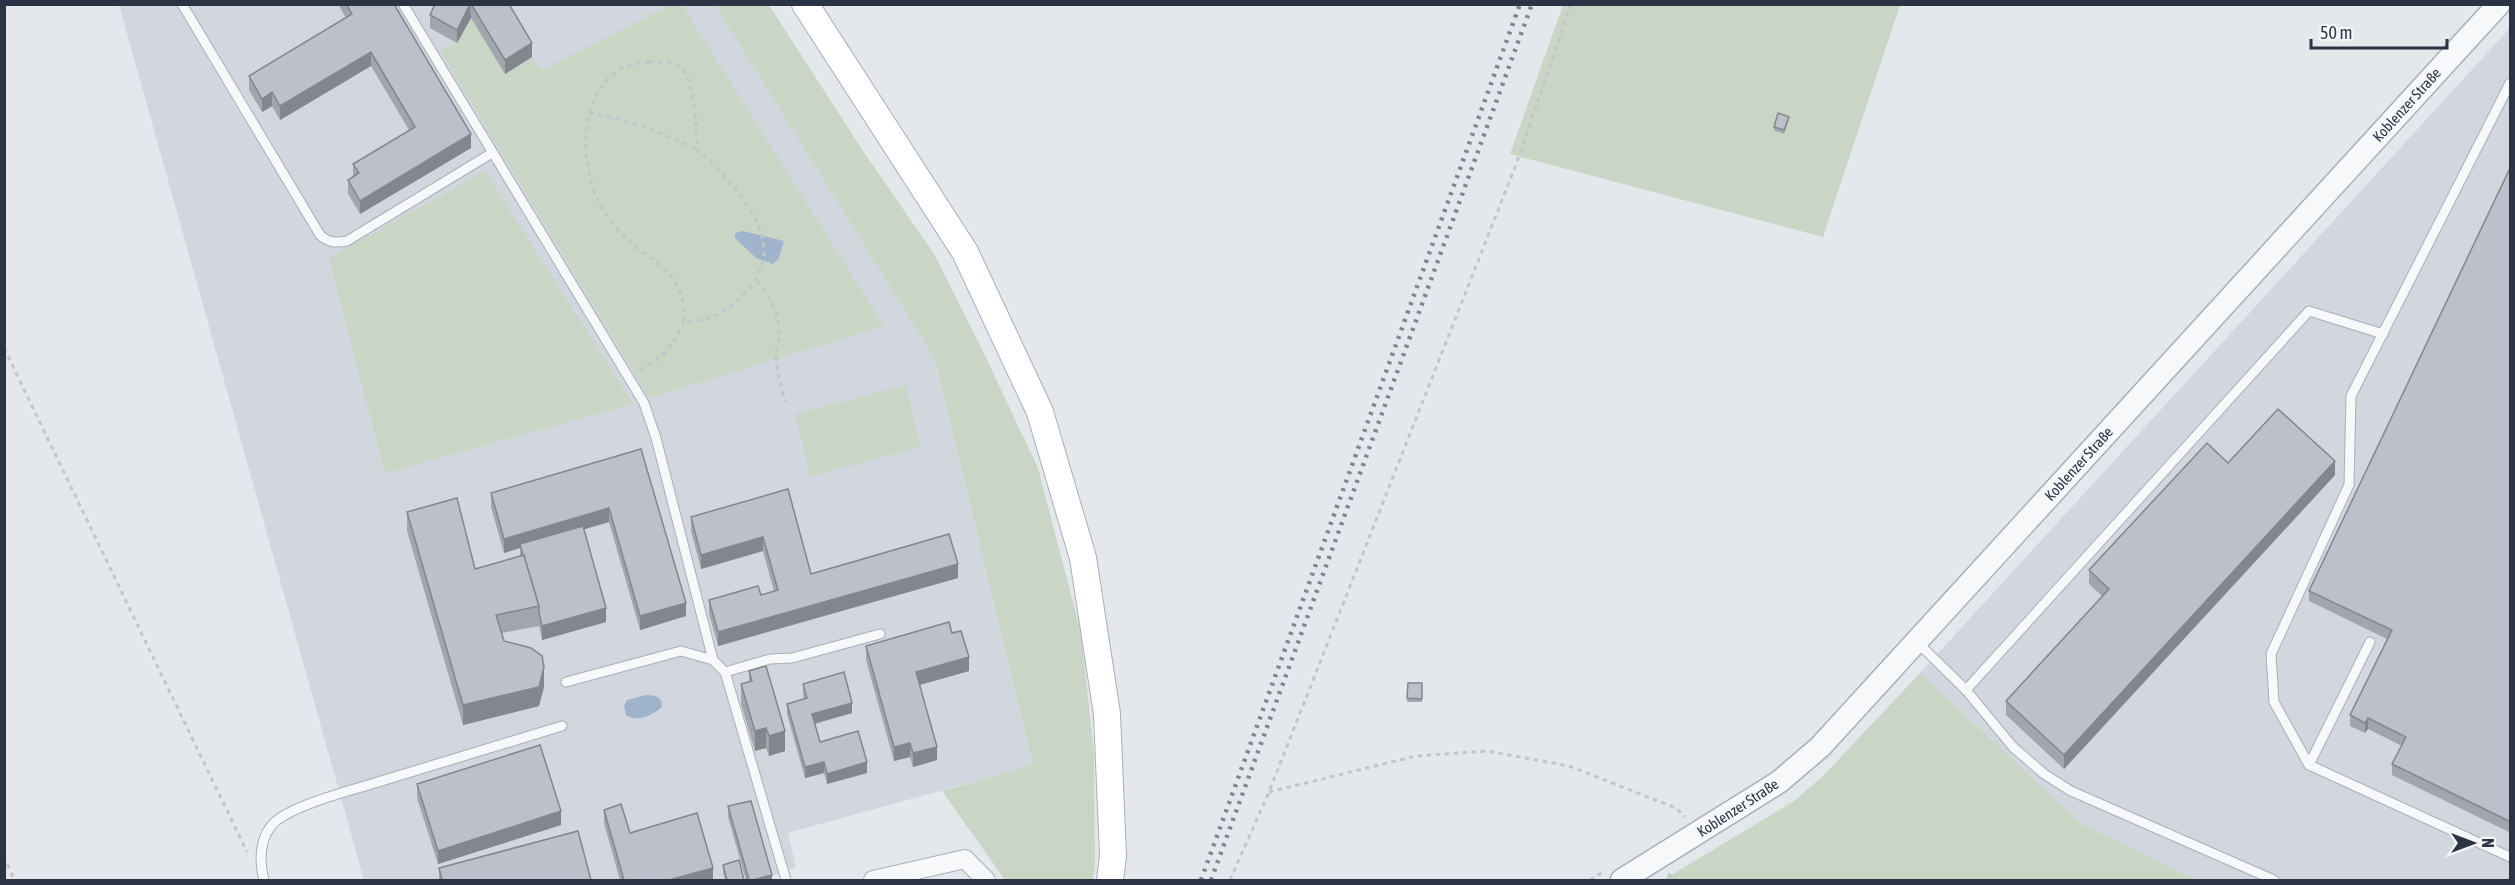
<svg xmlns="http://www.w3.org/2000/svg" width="2515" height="885" viewBox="0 0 2515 885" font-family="'Asap Condensed',sans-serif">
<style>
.built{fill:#d2d6de}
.green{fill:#c9d6c5}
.water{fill:#9fb4cc}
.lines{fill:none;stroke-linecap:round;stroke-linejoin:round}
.service-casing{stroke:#a9aeb7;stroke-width:11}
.minor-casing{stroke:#a9aeb7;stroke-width:20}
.tertiary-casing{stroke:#a9aeb7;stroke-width:25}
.secondary-casing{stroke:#a9aeb7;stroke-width:28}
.path{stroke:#c2c5cb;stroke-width:3;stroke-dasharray:4.5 4.5;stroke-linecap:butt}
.service{stroke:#f7f8fa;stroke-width:9}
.minor{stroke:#f7f8fa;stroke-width:18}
.tertiary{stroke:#f7f8fa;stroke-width:22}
.secondary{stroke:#fff;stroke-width:26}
.rail{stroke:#7d8696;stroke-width:4.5;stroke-dasharray:3 6;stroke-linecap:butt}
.wall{fill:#a1a5ae}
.shaded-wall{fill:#83868d}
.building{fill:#bbc0ca;stroke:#83868d;stroke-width:1.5}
.labels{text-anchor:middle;stroke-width:4.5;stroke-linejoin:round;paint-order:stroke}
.street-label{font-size:15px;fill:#2b3445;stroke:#f4f6f9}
</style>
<rect width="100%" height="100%" fill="#e4e7ec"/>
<g class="built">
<path d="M119,5h596l220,354 98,406 -245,68 8,35 -25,8v4h-407z"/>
<path d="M2510,28v852h-313l-115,-56 -162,-151z"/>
</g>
<g class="green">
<path d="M670,5h12l202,321 -235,72 -209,-348 17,-7 14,-25 34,56 27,-17 10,13z"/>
<path d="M715,5h54l92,143 73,106 45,89 59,125 43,165 13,119 1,112 -2,16h-88l-63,-89 91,-26 -98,-406z"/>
<path d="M1563,5h337l-77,232 -313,-83z"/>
<path d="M485,171l148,233 -248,69 -56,-215z"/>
<path d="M906,385l14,62 -109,29 -16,-62z"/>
<path d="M1920,673l162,151 115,56h-534l131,-79 29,-25z"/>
</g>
<g class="water">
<path d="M743,231l41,10 -5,17 -6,6 -17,-6 -21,-20v-5z"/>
<path d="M646,695l10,1 5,4 1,7c-9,8 -25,16 -36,8l-2,-9 3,-6z"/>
</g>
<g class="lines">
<g class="service-casing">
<g id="service">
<path d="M182,4l138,231c9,8 16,8 27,6l145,-88"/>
<path d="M403,4l241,399 12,35 57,222 12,12 61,208"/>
<path d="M1917,642l49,48 343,-379 74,23"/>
<path d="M2370,642l-61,123 -35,-63 -3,-48 78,-169 2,-89 159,-313"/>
<path d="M725,672l45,-13 22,-1 88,-24"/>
<path d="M566,682l115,-31 32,9"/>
<path d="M1966,690l47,57 31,27 27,17 203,89"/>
<path d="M2309,765l201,92"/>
<path d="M264,880c-5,-18 -5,-45 12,-59 23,-18 74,-30 102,-39 61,-19 123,-37 184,-56"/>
</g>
</g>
<g class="minor-casing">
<path id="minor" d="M873,880l92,-21 21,21"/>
</g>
<g class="tertiary-casing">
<path id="tertiary" d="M1622,880l157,-98 41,-35 679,-743"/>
</g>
<g class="secondary-casing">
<path id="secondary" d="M805,4l160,248 75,160 43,146 24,156 6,142 -3,24"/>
</g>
<g class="path">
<path d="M649,62c9,0 20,-1 28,3 18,8 20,67 20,84 37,36 98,93 48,144 -22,21 -30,26 -61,29 -1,-8 0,-19 -3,-27 -7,-25 -31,-36 -50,-52 -11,-10 -24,-25 -31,-39 -21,-41 -22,-104 18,-134 9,-6 21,-7 31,-8z"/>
<path d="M589,113c39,6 73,20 108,36"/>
<path d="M757,281c14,17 23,32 22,55 0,7 -3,13 -3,19 0,16 5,31 9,47"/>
<path d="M4,348l243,504"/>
<path d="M640,370c26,-13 31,-23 44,-48"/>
<path d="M1269,792l147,-36 71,-5 82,15 107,42 9,9"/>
<path d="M4,856l10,24"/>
<path d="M1668,874l8,6"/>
<path d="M1230,880l39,-88 248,-630 54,-158"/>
<path d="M1590,880l13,-8"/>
</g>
<use href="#service" class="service"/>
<use href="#minor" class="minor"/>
<use href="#tertiary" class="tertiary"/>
<use href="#secondary" class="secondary"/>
<g class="rail">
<path d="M1201,880l319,-876"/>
<path d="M1211,880l321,-876"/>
</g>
</g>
<g class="wall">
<path d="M338,4h56l77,144 -111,66 -12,-20v-14l5,-3v-13l56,-34 -38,-64 -91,54 -8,-14 -10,6 -13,-22v-14l97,-58z"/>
<path d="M435,4h74l23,53 -27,17 -34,-56 -14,25 -27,-15v-13z"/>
<path d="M1789,120l-5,14 -10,-4v-3z"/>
<path d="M2511,166v667l-119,-58v-11l10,-18 -34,-17 -3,4 -15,-7v-11l37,-76 -78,-38v-10z"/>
<path d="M641,449l45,167 -46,14 -31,-108 -25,7 22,93 -64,18 -3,-14 -37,7 2,8 40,46 -5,19 -76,19 -56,-194v-19l68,57 45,-13v-8l-16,5 -13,-46v-14z"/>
<path d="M2228,463l107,12 -271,294 -58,-54v-14l96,-105 -13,-12v-14z"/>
<path d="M788,489l23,85 147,4 -240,68 -9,-32v-14l52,-5 13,-4 -11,-40 -62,18 -10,-38v-14z"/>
<path d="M952,633l17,38 -50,14 18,75 -24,7 -3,-10 -16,4 -28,-101v-14z"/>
<path d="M749,671l36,80 -16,5 -3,-8 -11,3 -14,-47v-20l8,-2z"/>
<path d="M1408,683h14v19h-15z"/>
<path d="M803,684l49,29 -37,11 5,18 47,31 -40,11 -3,-11 -19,5 -18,-64v-10l17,-5 -1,-4z"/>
<path d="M417,784l144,41 -123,39 -21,-66z"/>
<path d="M728,806l44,74h-26l-18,-63z"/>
<path d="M604,810l26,23 83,47h-93l-16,-57z"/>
<path d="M723,865l21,15h-19l-2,-8z"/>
<path d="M439,868l152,12h-152z"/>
</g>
<g class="shaded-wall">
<path d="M470,4l1,14 -14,25v-13z"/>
<path d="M532,43v14l-27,17v-14z"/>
<path d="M371,52v14l-91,54v-14z"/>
<path d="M272,92v14l-10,6v-13z"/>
<path d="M471,134v14l-111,66v-13z"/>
<path d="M2335,461v14l-271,294v-14z"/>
<path d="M609,508v14l-88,26 -1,-4v4l-16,5v-14z"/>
<path d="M763,537v14l-62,18v-14z"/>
<path d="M958,564v14l-240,68v-14z"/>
<path d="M686,603v13l-46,14v-14z"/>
<path d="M606,608v14l-64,18v-14z"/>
<path d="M969,657v14l-53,15v-14z"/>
<path d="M544,667v20l-5,19 -76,19v-20z"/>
<path d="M852,703v10l-40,11v-10z"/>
<path d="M2368,718v11l-3,4v-10z"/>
<path d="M766,728v20l-11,3v-20z"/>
<path d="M785,731v20l-16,5v-20z"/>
<path d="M910,743v14l-16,4v-14z"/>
<path d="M937,747v13l-24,7v-14z"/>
<path d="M824,762v11l-19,5v-11z"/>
<path d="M867,762v11l-40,11v-10z"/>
<path d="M561,811v14l-123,39v-13z"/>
<path d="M713,868v12h-44z"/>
<path d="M772,875v5h-19z"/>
</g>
<g class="building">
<path d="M346,4h48l77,130 -111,67 -12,-21 11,-7 -6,-9 62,-37 -44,-75 -91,54 -8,-14 -10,7 -13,-23 103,-62z"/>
<path d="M435,4h35l-13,26 -27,-15z"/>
<path d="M471,4h38l23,39 -27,17z"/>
<path d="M1778,113l11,4 -5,13 -10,-3z"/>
<path d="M2511,166v656l-119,-58 14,-27 -38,-19 -3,5 -15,-8 42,-85 -83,-39z"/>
<path d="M2278,409l57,52 -271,294 -58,-54 103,-112 -20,-19 118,-127 21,20z"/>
<path d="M641,449l45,154 -46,13 -31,-108 -105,31 -13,-46z"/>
<path d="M788,489l23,85 138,-40 9,30 -240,68 -9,-32 49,-14 3,9 17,-5 -15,-53 -62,18 -10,-38z"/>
<path d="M457,498l18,71 49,-14 15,51 -43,9 8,26 27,7 11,8 2,11 -5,20 -76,18 -56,-193z"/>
<path d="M583,526l23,82 -64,18 -3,-14v-6l-15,-51h-1l-3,-11z"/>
<path d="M949,622l3,11 9,-2 8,26 -53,15 21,75 -24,6 -3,-10 -16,4 -28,-101z"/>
<path d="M766,666l19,65 -16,5 -3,-8 -11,3 -14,-47 11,-3 -3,-10z"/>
<path d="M844,672l8,31 -40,11 8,28 38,-11 9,31 -40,12 -3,-12 -19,5 -18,-63 20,-6 -4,-14z"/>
<path d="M1408,683h14v16l-15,-1z"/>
<path d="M540,745l21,66 -123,40 -21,-67z"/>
<path d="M751,801l21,74 -19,5h-4l-21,-74z"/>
<path d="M621,804l9,29 67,-20 16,55 -44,12h-45l-20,-70z"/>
<path d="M578,831l13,49h-149l-3,-12z"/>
<path d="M739,860l5,20h-17l-4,-15z"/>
</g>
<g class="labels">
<g class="street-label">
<text transform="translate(2407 105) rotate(-48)" y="5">Koblenzer Straße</text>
<text transform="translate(2079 464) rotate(-48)" y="5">Koblenzer Straße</text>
<text transform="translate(1738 808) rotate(-33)" y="5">Koblenzer Straße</text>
</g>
</g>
<rect width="2515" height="885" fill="none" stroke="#2b3445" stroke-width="12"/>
<g transform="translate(2473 843) rotate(90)" stroke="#f4f6f9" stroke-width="4.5" paint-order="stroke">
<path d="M0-4.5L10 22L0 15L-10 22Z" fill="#2b3445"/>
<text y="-9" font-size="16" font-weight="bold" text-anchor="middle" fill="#2b3445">N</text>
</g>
<path d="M2311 39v9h136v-9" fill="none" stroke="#2b3445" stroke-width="3"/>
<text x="2320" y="39" font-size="18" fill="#2b3445" stroke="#f4f6f9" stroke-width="4.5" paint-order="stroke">50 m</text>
</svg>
